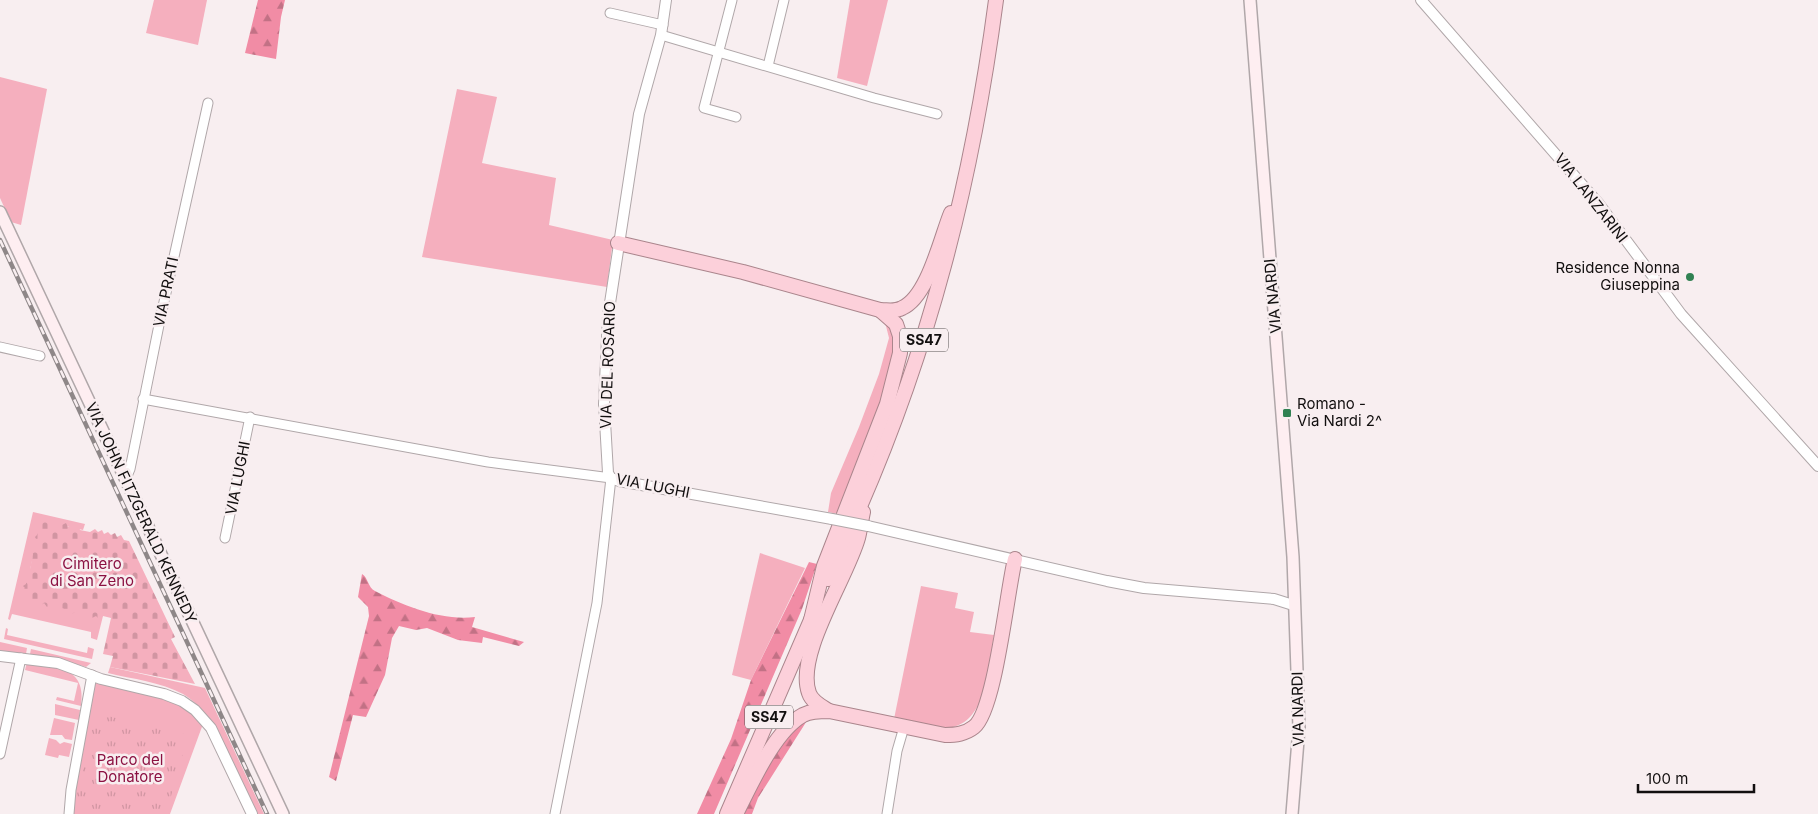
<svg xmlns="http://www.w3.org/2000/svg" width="1818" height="814" viewBox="0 0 1818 814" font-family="Inter,sans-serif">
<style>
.green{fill:#f5afbe}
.forest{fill:url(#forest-firs)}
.cemetery{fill:url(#cemetery-stones)}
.park{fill:url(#park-tufts)}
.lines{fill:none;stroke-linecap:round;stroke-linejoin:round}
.minor-casing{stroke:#b0a7a9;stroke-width:11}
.tertiary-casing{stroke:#b0a7a9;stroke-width:12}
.secondary-casing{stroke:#b0a7a9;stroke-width:14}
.trunk-casing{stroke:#aa858c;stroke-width:16}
.minor{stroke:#fff;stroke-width:9}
.tertiary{stroke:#fff;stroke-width:10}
.secondary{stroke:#feeef1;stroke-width:11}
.trunk{stroke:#fcd0da;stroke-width:14}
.rail-casing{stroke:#8e8788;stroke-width:4.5}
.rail{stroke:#f8eef0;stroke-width:2.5;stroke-dasharray:8;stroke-linecap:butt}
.tertiary-bridge-casing{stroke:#b0a7a9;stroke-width:12;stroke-linecap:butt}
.tertiary-bridge{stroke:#fff;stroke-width:10}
.poi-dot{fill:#308152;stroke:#f8eef0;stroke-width:2}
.labels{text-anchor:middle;stroke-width:5;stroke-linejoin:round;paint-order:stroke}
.shield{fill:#f8eef0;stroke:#575252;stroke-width:1}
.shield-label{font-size:14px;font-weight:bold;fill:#120f0f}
.street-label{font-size:15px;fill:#120f0f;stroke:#f8eef0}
.poi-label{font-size:15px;fill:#120f0f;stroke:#f8eef0;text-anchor:end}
.park-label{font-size:15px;fill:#8b1142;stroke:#f8eef0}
</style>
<defs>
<pattern id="forest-firs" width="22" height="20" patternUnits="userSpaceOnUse" patternTransform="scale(1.25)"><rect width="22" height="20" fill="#f18ca5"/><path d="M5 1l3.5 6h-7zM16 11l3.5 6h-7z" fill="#c27185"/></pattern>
<pattern id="cemetery-stones" width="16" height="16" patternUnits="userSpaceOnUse" patternTransform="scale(1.25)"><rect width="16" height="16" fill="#f5afbe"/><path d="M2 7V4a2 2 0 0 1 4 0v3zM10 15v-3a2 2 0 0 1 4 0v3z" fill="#d195a2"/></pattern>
<pattern id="park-tufts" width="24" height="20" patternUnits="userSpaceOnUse" patternTransform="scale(1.25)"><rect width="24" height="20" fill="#f5afbe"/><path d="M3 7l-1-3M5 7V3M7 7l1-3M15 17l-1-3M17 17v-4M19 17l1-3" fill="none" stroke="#d195a2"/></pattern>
</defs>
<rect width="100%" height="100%" fill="#f8eef0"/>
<g class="green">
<path d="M154,0h53l-9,45 -52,-12z"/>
<path d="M850,0h38l-21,86 -30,-8z"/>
<path d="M0,77l47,12 -26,136 -10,-3 -11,-24z"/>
<path d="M457,89l40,8 -15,66 74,15 -7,47 64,15 -6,47 -185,-30z"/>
<path d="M884,314l12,29 -13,56 -45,115 -10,-2 3,-19 28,-66 20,-53 10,-36 -3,-12 -6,-9z"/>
<path d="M33,512l52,12 -2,6 -35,-8 -8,3 -10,45 14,33 59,13 -6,24 -6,-2v-6l-79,-18 -2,6 -2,-1z"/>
<path d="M760,553l45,15 -54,112 -19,-5z"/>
<path d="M921,586l37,7 -3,15 19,4 -4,20 24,3c-6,32 -7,94 -51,93 -16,0 -33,-6 -49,-9z"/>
<path d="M6,628l2,1 -1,6 80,18 1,-6 6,2 -2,10 -88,-20z"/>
<path d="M0,642l27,6 -1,6 -26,-3z"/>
<path d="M31,649l60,14 -5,4 -27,-8 -29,-5z"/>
<path d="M27,662c30,5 60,5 54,44l-25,-6 1,-3 17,4 4,-18 -53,-13z"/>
<path d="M110,667l95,21 59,126h-8c-17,-35 -39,-101 -73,-120 -22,-12 -51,-15 -75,-21z"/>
<path d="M97,682c35,8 82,11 106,42l-33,90h-99l2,-25 21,-105z"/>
<path d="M55,704l25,6 -1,10 -24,-5z"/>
<path d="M54,718l21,5 -3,17 -7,-1 -3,-4h-12z"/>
<path d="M49,738l7,2 4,4 4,-2 8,2 -3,13 -10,-2 -1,3 -13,-3z"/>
</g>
<g class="forest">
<path d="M258,0h27l-4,17 -5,42 -31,-6z"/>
<path d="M809,562l8,2 -15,45 -88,205h-17l34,-75 20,-59z"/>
<path d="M362,574c6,3 6,14 13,17 29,15 66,30 100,26l-3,10 52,15 -5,4 -36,-9 -1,6 -24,-3 -31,-12 -11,2 -17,-4 -7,12 -7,37 -19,42 -13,-2 -17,66 -7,-4 40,-161 -1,-9 -10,-10z"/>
<path d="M808,719l-50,79 -6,16h-13l54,-89z"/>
</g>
<path class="cemetery" d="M52,519l3,4 4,-2 3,4 4,-2 2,4 5,-3 2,4 4,-2 1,4 10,2 5,-3 3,3 4,-2 2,4 4,-2 3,3 4,-2 2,4 4,-2 3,5 5,1 46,96 -4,2 24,45 -85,-17 3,-11 -10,-2 8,-36 -8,-2 -4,3 -3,-3 -4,2 -2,-4 -5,2 -2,-4 -4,3 -3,-4 -4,3 -2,-5 -4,3 -3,-4 -4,2 -2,-4 -4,3 -3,-4 -3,2 -3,-4 -4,3 -17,-7 2,-6 -2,-3 2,-2 -2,-2 3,-2v-8l2,-1 -1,-4 3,-2 3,-15 -2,-3 3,-2 -2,-3 3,-2 -2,-3 3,-2 -1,-2 2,-2v-8l4,-7 7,2z"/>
<path class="park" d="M95,713l93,22 -22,79h-91l2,-20z"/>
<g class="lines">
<g class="minor-casing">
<g id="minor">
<path d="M732,0l-28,108 32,9"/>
<path d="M610,13l53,12"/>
<path d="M661,35l213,63 63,16"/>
<path d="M768,66l16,-66"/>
<path d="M0,347l40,9"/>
<path d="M143,399l345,63 123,16 -14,125 -42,211"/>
<path d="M125,481l5,-12 30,-149 48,-217"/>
<path d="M225,538l25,-121"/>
<path d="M0,754l21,-96"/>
<path d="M69,814l2,-24 21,-115"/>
<path d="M887,814l10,-63 7,-24"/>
</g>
</g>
<g class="tertiary-casing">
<g id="tertiary">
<path d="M666,0l-5,35 -22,79 -31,202 -4,88 4,69 3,5 8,3 213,38"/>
<path d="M1421,0l178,204 82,110 137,152"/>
<path d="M868,526l239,55 37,7 130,11 19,6"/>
<path d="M0,656l58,7 43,16 63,15 18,7 13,9 16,18 41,86"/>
</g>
</g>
<g class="secondary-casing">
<g id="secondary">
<path d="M1250,0l43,557 6,171 -7,86"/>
<path d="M0,212l283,602"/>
</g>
</g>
<g class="trunk-casing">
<g id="trunk">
<path d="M618,243l125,29 137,38c8,0 15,2 22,-2 26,-11 39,-71 49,-95"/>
<path d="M854,520c75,-168 118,-338 142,-520"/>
<path d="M828,579l21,-49"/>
<path d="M811,620l13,-54 63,-162 13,-51v-17l-4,-12 -16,-14"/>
<path d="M829,711c-8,-5 -17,-9 -20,-18 -14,-39 38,-115 49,-155 2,-8 3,-17 5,-26"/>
<path d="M727,814l87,-201"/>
<path d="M736,814c15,-29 38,-83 67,-99 8,-4 17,-4 26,-4l116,24c11,0 20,-1 29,-8 21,-16 33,-136 41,-168"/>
</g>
</g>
<use href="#minor" class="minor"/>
<use href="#tertiary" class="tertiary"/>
<use href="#secondary" class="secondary"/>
<use href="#trunk" class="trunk"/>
<g class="rail-casing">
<path id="rail" d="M0,240l267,574"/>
</g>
<use href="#rail" class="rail"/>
<g class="tertiary-bridge-casing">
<path id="tertiary-bridge" d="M832,519l36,7"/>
</g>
<use href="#tertiary-bridge" class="tertiary-bridge"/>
</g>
<g class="poi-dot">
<circle cx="1690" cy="277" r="5"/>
<rect x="1282" y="408" width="10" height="10" rx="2.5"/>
</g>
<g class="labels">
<g class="shield">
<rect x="900" y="328.5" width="48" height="23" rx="4"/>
<rect x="745" y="705.5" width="48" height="23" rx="4"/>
</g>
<g class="shield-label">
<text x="924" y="345">SS47</text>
<text x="769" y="722">SS47</text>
</g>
<g class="street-label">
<text transform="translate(1591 198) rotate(52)" y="5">VIA LANZARINI</text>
<text transform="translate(166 292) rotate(-78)" y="5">VIA PRATI</text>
<text transform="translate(1273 296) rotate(-95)" y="5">VIA NARDI</text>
<text transform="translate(608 365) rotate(-88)" y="5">VIA DEL ROSARIO</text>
<text transform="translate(238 478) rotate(-79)" y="5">VIA LUGHI</text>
<text transform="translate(653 486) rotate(11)" y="5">VIA LUGHI</text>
<text transform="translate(141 513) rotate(65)" y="5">VIA JOHN FITZGERALD KENNEDY</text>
<text transform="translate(1298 709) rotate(-91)" y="5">VIA NARDI</text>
</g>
<g class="poi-label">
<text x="1680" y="273">Residence Nonna<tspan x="1680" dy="17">Giuseppina</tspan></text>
<text x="1297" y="409" text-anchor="start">Romano -<tspan x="1297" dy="17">Via Nardi 2^</tspan></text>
</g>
<g class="park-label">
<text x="92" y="569">Cimitero<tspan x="92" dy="17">di San Zeno</tspan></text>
<text x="130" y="765">Parco del<tspan x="130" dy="17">Donatore</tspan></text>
</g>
</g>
<path d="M1638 784v8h116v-8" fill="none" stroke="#120f0f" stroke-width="2.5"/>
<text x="1646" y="784" font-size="15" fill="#120f0f" stroke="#f8eef0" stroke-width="4" paint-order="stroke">100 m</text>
</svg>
